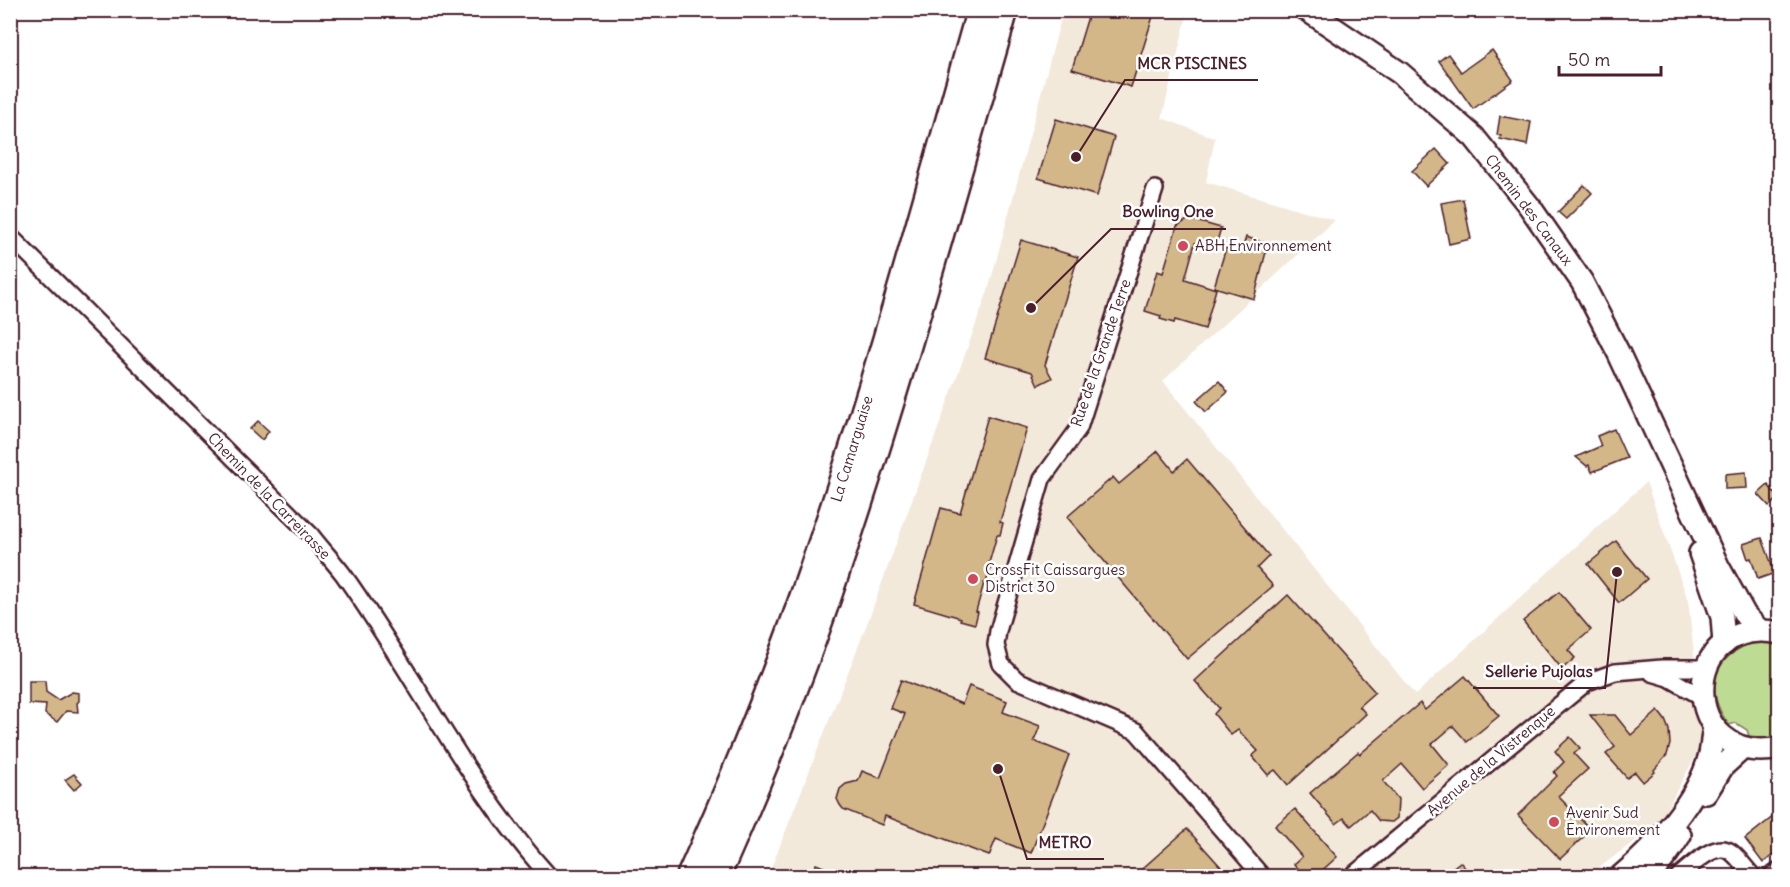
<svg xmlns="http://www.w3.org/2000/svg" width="1790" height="887" font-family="Delius,sans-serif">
  <rect width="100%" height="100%" fill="#fff"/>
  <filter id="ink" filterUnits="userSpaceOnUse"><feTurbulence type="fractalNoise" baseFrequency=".0167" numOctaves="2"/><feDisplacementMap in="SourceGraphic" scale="12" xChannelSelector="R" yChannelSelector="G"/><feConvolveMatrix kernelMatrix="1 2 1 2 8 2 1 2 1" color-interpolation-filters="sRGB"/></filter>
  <g filter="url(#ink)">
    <!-- built -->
    <path fill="#f2e9db" d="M1063 11H1188L1162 118 1215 138 1206 182 1335 220 1163 381 1415 695 1646 482 1688 600 1704 741 1659 823 1588 876H768L867 624 988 291Z"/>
    <!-- green -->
    <path fill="#bedb93" stroke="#847d5f" stroke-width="1.5" d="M1755 642H1770L1779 646V734L1770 738 1749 736 1747 730 1736 723 1729 725C1703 689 1713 656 1755 642Z"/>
    <!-- building -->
    <g fill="#d3b788" stroke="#4a1f2b" stroke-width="1.5">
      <path d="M1090 10H1155L1131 87 1072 69Z"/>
      <path d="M1492 50 1513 80 1473 109 1439 61 1448 54 1461 72Z"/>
      <path d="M1500 116 1531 122 1527 145 1500 139 1501 136 1497 135Z"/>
      <path d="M1056 119 1114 137 1097 196 1038 178Z"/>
      <path d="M1436 149 1450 164 1426 186 1412 171Z"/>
      <path d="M1584 185 1592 193 1566 219 1558 212Z"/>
      <path d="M1463 199 1471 239 1449 244 1441 203Z"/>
      <path d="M1189 219 1221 228 1215 248 1195 243 1185 279 1216 289 1205 329 1175 320 1174 323 1160 319 1161 316 1145 311 1157 271 1163 273 1177 226Z"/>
      <path d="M1246 237 1268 244 1254 299 1214 287 1226 248 1241 253Z"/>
      <path d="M1021 240 1078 257 1045 365 1052 378 1038 385 1032 372 985 358Z"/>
      <path d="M1219 381 1228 392 1206 412 1196 401Z"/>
      <path d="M988 416 1027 428 1000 522 1003 523 1000 535H997L989 563 992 564 986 583H984L976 611 978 612 975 624 960 620 961 618 914 604 941 508 960 513Z"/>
      <path d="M258 421 269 431 262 440 250 429Z"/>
      <path d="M1614 429 1627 458 1592 472 1589 465 1587 466 1576 457 1601 446 1597 436Z"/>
      <path d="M1158 451 1174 471 1187 459 1269 556 1257 568 1273 586 1187 659 1067 517 1113 477 1119 484Z"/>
      <path d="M1746 472 1747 488 1725 489V474Z"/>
      <path d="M1768 485 1779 498 1769 506 1758 494Z"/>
      <path d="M1762 538 1775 573 1758 579 1751 558 1748 559 1743 544Z"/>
      <path d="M1616 541 1647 579 1619 603 1588 564Z"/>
      <path d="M1559 592 1591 630 1568 650 1575 658 1562 669 1523 621Z"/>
      <path d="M1288 595 1375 692 1359 706 1366 714 1288 785 1275 770 1268 775 1252 756 1258 751 1238 730 1231 735 1214 714 1219 708 1195 681Z"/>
      <path d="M1465 676 1499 716 1467 742 1453 726 1432 744 1449 765 1422 788 1402 764 1383 781 1398 799 1397 818 1392 822 1379 821 1370 810 1351 826 1344 818 1336 824 1310 793 1358 752 1360 754 1420 703 1425 710Z"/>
      <path d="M901 680 962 704 969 686 1007 701 1003 712 1040 726 1034 741 1069 755 1031 853 996 839 989 856 885 816 882 825 843 809 840 805 837 799 840 789 846 784 858 781 862 771 880 778 905 714 890 708Z"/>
      <path d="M29 681H45L46 692 58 700 72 692 79 693V701L77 703 78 712 66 711 57 722 45 714 46 705 29 704Z"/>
      <path d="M1658 711 1665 720 1669 730 1670 744 1667 755 1654 770 1655 772 1643 782 1635 772 1627 778 1606 754 1615 747 1590 715H1615L1631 735Z"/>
      <path d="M1570 737 1580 748 1574 754 1588 769 1558 796 1591 830 1560 859 1518 815 1557 776 1554 772 1564 762 1555 751Z"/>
      <path d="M74 774 82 783 74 790 65 780Z"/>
      <path d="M1295 809 1337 857 1317 875 1313 870 1305 876 1294 864 1302 857 1275 826Z"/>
      <path d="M1779 812V850L1763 863 1745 839Z"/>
      <path d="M1187 829 1229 876H1134Z"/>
      <path d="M1460 862 1472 876H1442Z"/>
      <path d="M816 864 845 876H811Z"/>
    </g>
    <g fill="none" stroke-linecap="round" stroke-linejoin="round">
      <!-- street casing -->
      <g stroke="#4a1f2b" stroke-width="20">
        <g id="street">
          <path d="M1155 189 1079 428 1042 479 998 631 996 645 1001 664 1017 680 1136 731 1262 876"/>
          <path d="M10 236 311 535C321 548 333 561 343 574 414 673 467 785 549 876"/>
          <path d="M1652 673 1669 678 1702 697"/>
          <path d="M1352 876 1587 682 1615 672 1662 668H1706"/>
          <path d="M1679 876C1691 867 1715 840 1731 852 1739 858 1746 869 1753 876"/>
          <path d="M1771 876 1780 870"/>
        </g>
      </g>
      <!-- secondary casing -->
      <g stroke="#4a1f2b" stroke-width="26">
        <g id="secondary">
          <path d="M1307 10 1400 73 1474 137 1530 207 1582 282 1619 354 1718 566 1745 615 1759 630"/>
          <path d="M1700 553 1722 617 1724 644"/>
          <path d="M1780 633C1676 612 1678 769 1780 748"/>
          <path d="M1706 793 1723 766 1743 748"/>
          <path d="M1621 876C1655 848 1700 798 1710 754 1712 745 1712 736 1714 727"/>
          <path d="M1647 876C1660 866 1671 849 1680 835"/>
        </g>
      </g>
      <!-- highway casing -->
      <g stroke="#4a1f2b" stroke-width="32">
        <g id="highway">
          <path d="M691 876C737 774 779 671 815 565 878 383 928 196 981 10"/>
          <path d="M716 876C760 777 801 676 835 573 898 388 949 199 1004 10"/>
        </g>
      </g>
      <!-- street -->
      <use href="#street" stroke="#fff" stroke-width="15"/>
      <!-- secondary -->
      <use href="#secondary" stroke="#fff" stroke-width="21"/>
      <!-- highway -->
      <use href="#highway" stroke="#fff" stroke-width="27"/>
    </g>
  </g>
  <!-- markers -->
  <g fill="#d1495b" stroke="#fff" stroke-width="2">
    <circle cx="1183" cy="246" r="6"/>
    <circle cx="973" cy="579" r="6"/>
    <circle cx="1554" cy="822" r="6"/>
  </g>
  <g text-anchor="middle" stroke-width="5" stroke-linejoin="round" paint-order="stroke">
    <!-- street labels -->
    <g font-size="15" fill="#4a1f2b" stroke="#fff">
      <text transform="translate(1529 210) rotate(53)" y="5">Chemin des Canaux</text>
      <text transform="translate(1101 353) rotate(-71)" y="5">Rue de la Grande Terre</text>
      <text transform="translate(852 449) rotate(-73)" y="5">La Camarguaise</text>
      <text transform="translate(269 496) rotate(46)" y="5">Chemin de la Carreirasse</text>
      <text transform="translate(1491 761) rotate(-40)" y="5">Avenue de la Vistrenque</text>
    </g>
    <!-- poi labels -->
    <g font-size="15" fill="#4a1f2b" stroke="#fff" text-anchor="start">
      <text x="1195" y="251">ABH Environnement</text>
      <text x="985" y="575">CrossFit Caissargues<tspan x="985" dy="17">District 30</tspan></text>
      <text x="1566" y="818">Avenir Sud<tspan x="1566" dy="17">Environement</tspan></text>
    </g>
  </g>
  <!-- callouts -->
  <path fill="none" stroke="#4a1f2b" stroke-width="2" d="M1076 157L1125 80H1258M1031 308L1111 229H1226M1617 572L1605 688H1473M998 769L1027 859H1104"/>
  <g fill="#4a1f2b" stroke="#fff" stroke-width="2">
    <circle cx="1076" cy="157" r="6"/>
    <circle cx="1031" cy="308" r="6"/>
    <circle cx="1617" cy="572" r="6"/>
    <circle cx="998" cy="769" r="6"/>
  </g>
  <g font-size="16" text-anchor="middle" font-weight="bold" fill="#4a1f2b" stroke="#fff" stroke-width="5" stroke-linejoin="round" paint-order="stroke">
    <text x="1192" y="69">MCR PISCINES</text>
    <text x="1168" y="217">Bowling One</text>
    <text x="1539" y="677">Sellerie Pujolas</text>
    <text x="1065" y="848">METRO</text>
  </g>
  <!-- margin -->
  <rect width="1790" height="887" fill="none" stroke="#fff" stroke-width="36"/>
  <rect x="18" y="18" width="1754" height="851" fill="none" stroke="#4a1f2b" stroke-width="2" filter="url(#ink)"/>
  <!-- scale -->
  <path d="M1559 66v9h102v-9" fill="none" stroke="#4a1f2b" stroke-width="3"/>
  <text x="1568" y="66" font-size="18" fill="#4a1f2b" stroke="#ffffff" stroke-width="4.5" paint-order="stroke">50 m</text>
</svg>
